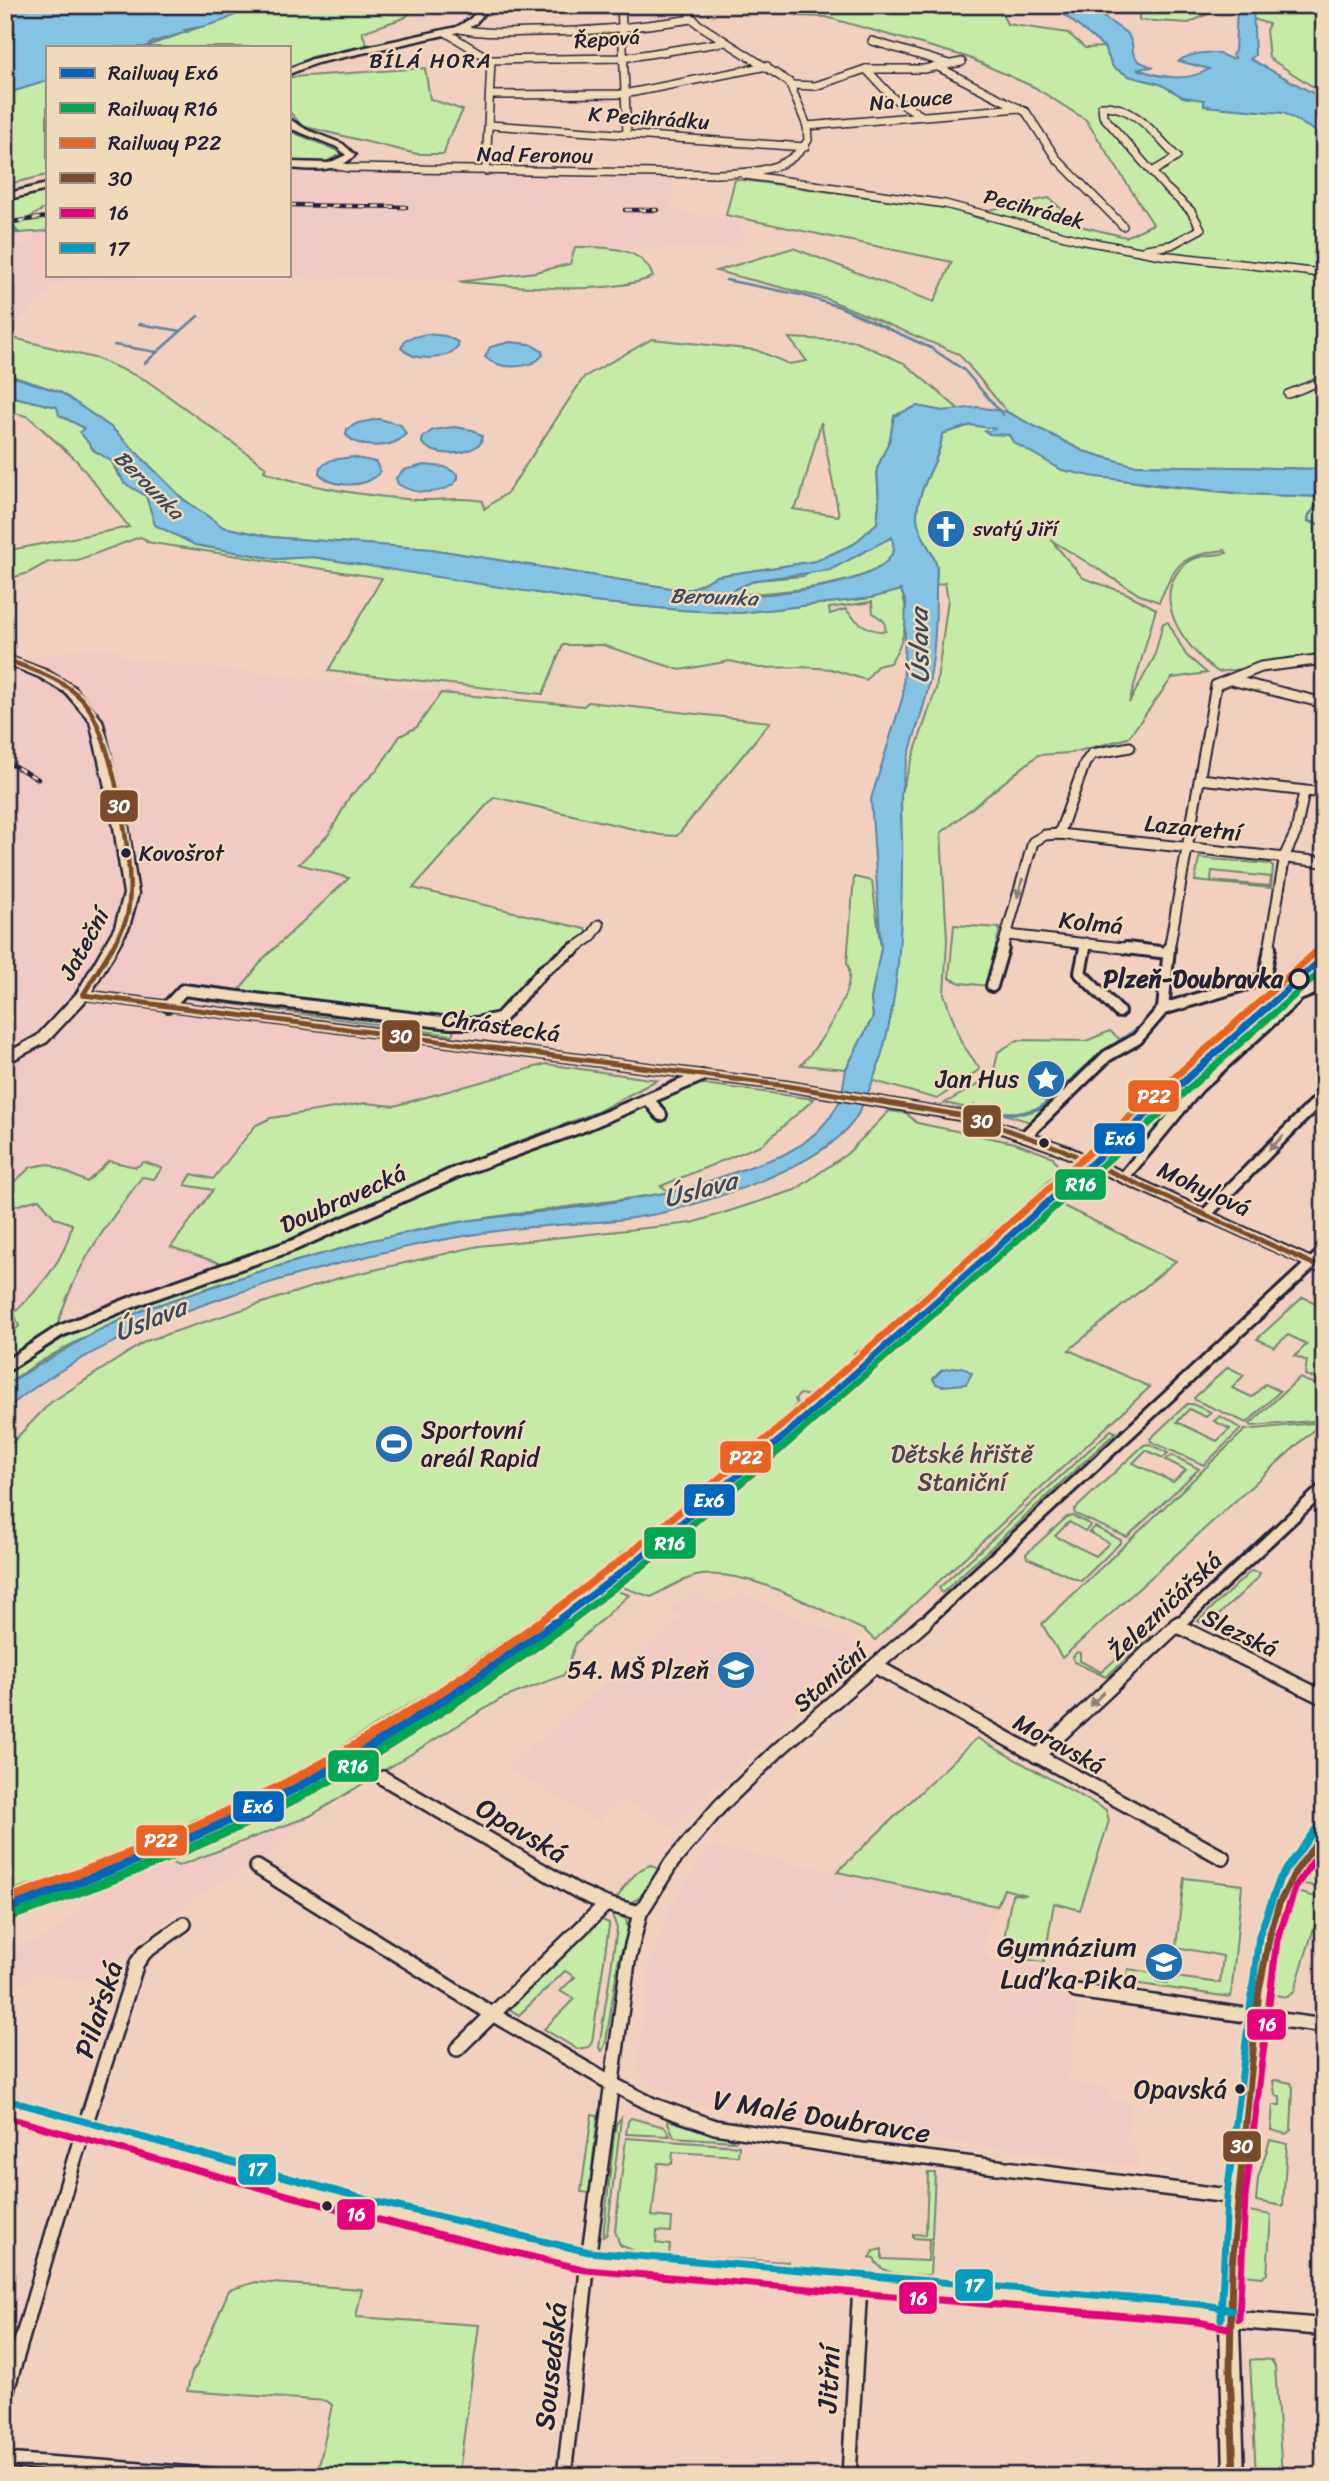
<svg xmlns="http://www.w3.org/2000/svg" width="1329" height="2481" font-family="Sriracha,sans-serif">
  <rect width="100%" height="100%" fill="#f1d0c0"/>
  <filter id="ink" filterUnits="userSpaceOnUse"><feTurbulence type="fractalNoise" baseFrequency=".0143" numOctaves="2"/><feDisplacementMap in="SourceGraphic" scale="14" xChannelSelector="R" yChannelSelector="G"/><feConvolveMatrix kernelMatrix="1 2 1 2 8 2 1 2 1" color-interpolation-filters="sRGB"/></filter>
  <g filter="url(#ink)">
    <!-- built -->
    <g fill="#f1c9c5">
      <path d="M289 168 674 179 671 210 740 222 746 248 576 247 570 264 535 272 458 282 353 276 331 279 227 275H289Z"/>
      <path d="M39 231H47V275H206L71 279 50 286 49 291 17 323 5 327V245L24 246Z"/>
      <path d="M90 649H119L122 658 441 693 417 727 400 736 350 796 329 834 299 864 350 877 264 958 219 1019 544 1065 394 1106 366 1103 313 1110 271 1118 256 1125 213 1179 192 1175 185 1185 213 1189 172 1246 227 1265 97 1312 65 1298 55 1333 5 1357V666L54 653Z"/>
      <path d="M1324 940V973L1316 980 1307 981 1227 1053 1199 1074 1178 1096 1169 1100 1134 1135 1120 1144 1076 1186 955 1290 945 1303 936 1307 888 1350 890 1352 868 1368 806 1427 797 1432 742 1484 666 1545 660 1553 642 1564 456 1707 266 1817 167 1858 179 1866 310 1816 271 1853 191 1900 117 1957 108 1984 36 1974 18 1986 5 2004V1951L49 1936 103 1890 107 1879 5 1917V1892L24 1889 96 1863 121 1850 135 1848 282 1780 400 1712 546 1613 561 1599 621 1557 619 1555 639 1539 649 1535 705 1488 710 1481 728 1469 779 1424 797 1404 794 1399 800 1394 810 1396 850 1360 854 1353 871 1342 918 1300 916 1299 984 1242 994 1229 1003 1225 1053 1177 1062 1174 1109 1129 1199 1053 1209 1041 1270 986 1275 975 1295 957H1304Z"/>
      <path d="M697 1591 715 1606 741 1594 865 1646 672 1827 626 1801 620 1802 599 1822 507 1767 683 1617 668 1608Z"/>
      <path d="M711 1846 997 1906 981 1949 991 1961 1074 1974 1070 2004 1078 2006 1068 2082 1108 2088 1112 2100 1131 2102 1127 2144 1135 2145 1138 2167 739 2113 680 2098 653 2085 643 2078 637 2067 649 1971 666 1917 682 1887Z"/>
    </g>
    <!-- green -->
    <g fill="#c5eba6" stroke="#748670" stroke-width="2" fill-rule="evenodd">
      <path d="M259 5H420L404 18 362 32 367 45 315 56 289 67V47H145L241 12 251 11Z"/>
      <path d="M796 5 960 7 998 5 1007 24 1068 33 1085 48 1104 47 1113 67 1129 76 1160 84 1183 97 1205 100 1208 105V100H1217L1220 104 1217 107 1284 113 1324 136V469L1132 465 1083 451 1007 412 959 354 827 299 716 271 793 248 934 302 952 262 726 215 735 179 948 208 987 221 988 210 1049 198 1080 226 1126 237 1153 224 1086 120 1034 87 967 57 826 17 797 16Z"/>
      <path d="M1139 5H1226L1189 23 1139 20Z"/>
      <path d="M1253 5H1324V94L1269 58 1266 30 1269 24 1253 19Z"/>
      <path d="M425 68 430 99 463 110 448 140 444 154H417L302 126 289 111V79L291 77Z"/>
      <path d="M47 81V175L5 185V94Z"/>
      <path d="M289 129 292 132 343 153 326 162 289 161Z"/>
      <path d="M47 189V207L27 219 47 217V231L5 234V199Z"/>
      <path d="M575 247C602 247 643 245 653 277 601 297 513 285 458 282L535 272 570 264Z"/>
      <path d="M5 336 98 359 146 380 266 467 264 471 268 473C315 489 367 496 418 500 440 501 461 496 483 501L484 509 508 492 584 377 652 339 756 350 789 364 807 361 789 338 854 341 904 363 961 411H942L917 406 894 416 890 439 877 469 879 504 877 523 854 544 816 561 717 576 691 589 682 590 431 549 271 537 223 527 183 499 112 428 60 392 5 374ZM821 422 839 515 838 516 793 509 800 499Z"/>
      <path d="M5 395 57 407 60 415 81 425 93 450 111 460 118 475 146 496 195 545 276 559 313 557 386 568 593 602 681 610 740 613 871 598 901 590C911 616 905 640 890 663L877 666 866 680 831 669 803 667 759 668 730 661 680 670 603 645H563L543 694 328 671 382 578 146 542 147 540 140 537 78 560 48 562 28 573 5 580V551L129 527 77 461 29 417 5 410ZM872 602 873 613 884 621 886 631C871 633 854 621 846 609L830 614 829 608Z"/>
      <path d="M971 425 1002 430 998 434 1010 435 1062 470 1154 485 1243 494 1324 497V658L1218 672C1187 650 1147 599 1185 564 1195 555 1215 555 1227 553L1225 550C1179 557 1178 561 1159 602L1140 595 1051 540 1083 578 1126 593 1156 609 1129 703 1154 658 1163 623 1168 622 1186 655 1207 673 1172 678 1128 738 1071 753 1038 755 941 833 947 940 944 994 961 1042 980 1069 937 1099 871 1080 892 1011 902 863 901 792 936 689 948 599 945 583 936 585C936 578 938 569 936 563 931 548 918 534 917 517 916 488 942 459 942 434Z"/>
      <path d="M892 537 895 550C892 554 889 560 885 563 855 589 757 594 718 596L756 580 803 576Z"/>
      <path d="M441 693 584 706 588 702 770 722 677 836 660 835 494 797 485 807 413 888 585 929 591 937 544 970 500 1018 456 1026 452 1035 196 999 198 996 234 997 264 958 349 878 299 864 329 834 350 796 378 769 400 736 417 727Z"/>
      <path d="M1199 858 1270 864 1273 867 1271 888 1195 881ZM1212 871 1271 877 1270 886 1211 881Z"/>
      <path d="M854 877 872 881 881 948 871 999 873 1017 846 1069 801 1065C819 1045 859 988 847 963Z"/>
      <path d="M954 925 1000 928 988 986 961 983 949 978Z"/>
      <path d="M1110 1031 1127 1045 1037 1124 974 1105 972 1109 945 1103 993 1076 998 1052 1018 1040 1086 1041Z"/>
      <path d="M546 1064 657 1080 597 1112 483 1155 498 1161 696 1083 814 1099 763 1144 661 1186 670 1192C602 1204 534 1210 466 1221 414 1229 362 1243 311 1257 204 1286 97 1320 5 1385V1374L65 1337 156 1298 231 1274 226 1265 171 1247 213 1190 185 1185 192 1174 213 1179 256 1125 271 1118 366 1103 394 1106Z"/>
      <path d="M889 1111 906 1113 917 1123 1015 1143 1053 1157 1062 1174 1053 1177 1003 1225 994 1230 938 1282 917 1298 919 1300 871 1342 854 1353 851 1360 810 1396 800 1394 795 1399 797 1404 779 1424 649 1535 620 1554 622 1556C571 1595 520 1630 467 1666L460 1673 316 1762 227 1807 190 1821 191 1824C130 1850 69 1874 5 1892V1450L50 1403 146 1341 339 1278 479 1246 692 1223 795 1190 848 1153Z"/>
      <path d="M109 1161 136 1167 144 1162 162 1168 154 1179 142 1177C102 1231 74 1267 55 1333L5 1357V1341L19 1326 14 1313C39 1289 66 1259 72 1224L55 1218 39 1199 5 1209V1190L31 1167 49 1164 87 1182Z"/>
      <path d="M1055 1202 1176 1261 1069 1350 1150 1387 875 1640 864 1630C818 1609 746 1566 696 1576 680 1580 666 1589 651 1597L616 1585 660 1553 666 1545 742 1484 797 1432 806 1427 869 1368 890 1353 888 1351 945 1303Z"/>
      <path d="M1303 1297 1324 1307V1374L1318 1379 1305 1375 1307 1361 1295 1356 1307 1344 1288 1335 1274 1347 1257 1339Z"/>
      <path d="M1228 1367 1244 1375 1232 1388 1252 1397 1265 1384 1280 1391 1247 1423 1195 1400 1194 1398Z"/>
      <path d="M1299 1378 1324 1388V1420L1252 1426 1250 1424Z"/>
      <path d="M1187 1404H1192L1211 1412 1206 1417 1189 1409 1177 1422 1217 1441 1230 1429 1214 1421 1220 1416 1241 1429 1204 1465 1152 1442 1150 1439Z"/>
      <path d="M1314 1423 1318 1426 1062 1658 1042 1624 1245 1430Z"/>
      <path d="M1111 1430 1116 1432 942 1593 939 1588Z"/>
      <path d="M1149 1444 1168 1453 1163 1458 1146 1450 1133 1463 1173 1482 1186 1470 1166 1460 1172 1455 1199 1469 1127 1537 1075 1514 1074 1510 1144 1445Z"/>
      <path d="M1073 1516 1091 1525 1085 1531 1069 1522 1055 1536 1096 1556 1109 1543 1089 1532 1095 1527 1121 1540V1542L1081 1581 1027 1558 1026 1554 1067 1517Z"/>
      <path d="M1251 1571 1260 1573 1258 1578 1207 1626 1198 1621Z"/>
      <path d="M611 1589 629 1595 576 1643 564 1675 501 1699 310 1816 178 1866 166 1859 266 1817 456 1707Z"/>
      <path d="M1146 1633 1150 1637 1106 1677 1074 1662 1073 1657 1077 1652 1080 1653V1661L1101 1672Z"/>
      <path d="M977 1738 1106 1810 1109 1821 1080 1910 1054 1903 1044 1962 1001 1956 1012 1894 1027 1895 1004 1889 997 1906 837 1872Z"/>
      <path d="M1324 1849V1889L1301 1883Z"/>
      <path d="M651 1865 658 1869C647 1888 640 1908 615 1902 622 1889 636 1868 651 1865Z"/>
      <path d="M1184 1878 1242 1885 1231 1997 1126 1982 1128 1969 1158 1974 1157 1981 1167 1983 1168 1976 1220 1983 1223 1956 1176 1947Z"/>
      <path d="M1297 1892 1316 1897 1321 1905 1294 1992 1287 1997 1269 1994 1273 1958Z"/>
      <path d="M611 1912 626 1919 628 1930 618 1963 606 2042 602 2051 599 2048 601 2035 617 1928Z"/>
      <path d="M597 1918 609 1923V1926L592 2042 589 2047 577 2049 544 2029 574 1999 560 1991 575 1977 565 1971 519 2015 503 2005Z"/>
      <path d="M1275 2080 1291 2083 1293 2088 1291 2130 1286 2134 1271 2130 1273 2105H1280V2096L1275 2095 1273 2081Z"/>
      <path d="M592 2114 598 2115 589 2193 581 2192Z"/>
      <path d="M621 2118 607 2234 603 2237 614 2137 616 2124Z"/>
      <path d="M631 2118 665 2127 670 2136 626 2134 628 2121Z"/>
      <path d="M667 2120 728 2137 734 2141 674 2137Z"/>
      <path d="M626 2138 739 2146 738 2156 673 2152 672 2164 658 2163 652 2216 672 2218 671 2232 657 2231 656 2243 670 2245 669 2255 788 2262V2265L637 2252 620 2245 615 2231Z"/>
      <path d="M1270 2140 1287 2144 1283 2206 1256 2201 1258 2178Z"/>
      <path d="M928 2173H935L930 2275C911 2274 883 2278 874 2259L870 2258 874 2251 882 2249V2259L928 2261 929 2239 913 2238V2234L926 2235Z"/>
      <path d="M1249 2211 1271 2215 1267 2274 1262 2277 1244 2275Z"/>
      <path d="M256 2282 362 2289 356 2317 479 2325 459 2472 520 2476H317L332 2405 327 2401 187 2391 192 2372 197 2365 229 2290Z"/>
      <path d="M1257 2359 1271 2360 1275 2366 1282 2476H1256L1250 2360Z"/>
    </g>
    <!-- water -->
    <g fill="#84c3e4" stroke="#5d83a0" stroke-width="2" fill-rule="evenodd">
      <path d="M5 5H246C234 22 202 27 184 30L187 32 153 42 145 47H47V81L5 94Z"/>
      <path d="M1052 5H1086L1128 34 1132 43 1133 53 1138 61 1152 67 1137 69C1160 77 1187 83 1209 69L1179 61C1188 54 1207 51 1219 54 1227 56 1227 60 1235 58L1232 55 1235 51 1237 5H1253L1255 55 1250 59 1324 99V136L1284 113 1204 106V100L1183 97 1160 84 1129 76 1113 67 1104 47Z"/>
      <path d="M426 334 446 336 458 342V347C446 361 414 362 401 348L406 339Z"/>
      <path d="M510 342 530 344 542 351 543 355C531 370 499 370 485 357L490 347Z"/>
      <path d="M5 374 60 392 112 428 183 499 223 527 271 537 431 549 682 590 691 589 717 576 816 561 854 544 877 523 879 504 877 469 890 439 894 416 917 406 942 411 978 407 1007 412 1083 451 1132 465 1324 469V497L1243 494 1096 477 1062 470 1013 442 1009 435 989 434 985 431 996 429 971 425 942 434C941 461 915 489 917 519 919 535 932 550 936 564 938 570 936 580 936 588 936 623 935 658 927 693 919 726 904 761 901 795 900 816 903 839 902 860 902 944 898 1038 858 1114 833 1162 724 1196 674 1210 619 1224 561 1223 505 1230 465 1235 424 1243 385 1252 260 1282 105 1327 5 1410V1385L99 1330 145 1309 258 1272 372 1240 465 1221 596 1205 687 1189 781 1156 801 1145 818 1131 831 1116 841 1099 846 1069 873 1017 871 999 881 948 871 799 903 696 906 603 901 590 871 598 740 613 681 610 593 602 313 557 277 559 195 545 155 525 146 496 124 483 114 463 94 450 80 432 84 428 59 415 57 407 5 395ZM892 537 894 550C892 554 889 560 885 563 857 588 757 597 720 596L756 580 830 570Z"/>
      <path d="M379 419 401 425 406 434C393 449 360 450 346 435L347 429 358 423Z"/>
      <path d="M454 427 473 430 482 436 481 443C466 456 436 458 422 443L423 437 433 430Z"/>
      <path d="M352 457 376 462 380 472C367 488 333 489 319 473L320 467 331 460Z"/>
      <path d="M424 465 445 467 458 474V479C445 496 414 495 398 484L396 478 404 470Z"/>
      <path d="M962 1367 972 1373 966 1384 942 1386 936 1384 933 1379 942 1370Z"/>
    </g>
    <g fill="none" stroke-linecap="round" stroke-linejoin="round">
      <!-- stream-far1 -->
      <g stroke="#5d83a0" stroke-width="2.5">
        <path d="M5 220 19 233"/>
        <path d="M726 280 801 295 840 307 931 348 964 370 1003 415"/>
        <path d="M139 324 181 331"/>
        <path d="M114 345 157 352"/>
        <path d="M5 352 8 348"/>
        <path d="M145 363 198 316"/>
        <path d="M1324 497 1309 515 1308 521 1324 526"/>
      </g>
      <!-- stream -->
      <path stroke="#5d83a0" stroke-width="3.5" d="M998 1113H1023L1040 1108 1098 1056 1144 1024"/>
      <!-- street-far3 casing -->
      <g stroke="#22223b" stroke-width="10">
        <g id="street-far3">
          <path d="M621 5 627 134"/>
          <path d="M460 29C485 34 510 33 536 32 589 32 639 27 692 19"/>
          <path d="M447 33 491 60 486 171"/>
          <path d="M872 41 949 64"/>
          <path d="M491 60 623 58 725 42"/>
          <path d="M938 67 1026 112 1056 158 1123 226"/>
          <path d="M866 69 893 98 922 116"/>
          <path d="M792 85 815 86 866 69H924L962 62"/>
          <path d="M490 95 624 94 767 66"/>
          <path d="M490 125 805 147"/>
          <path d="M807 126 1019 108"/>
          <path d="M334 165 349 168 716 174C749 173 790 172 808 140L807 126 789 82 698 24 690 15V5"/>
          <path d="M745 175 945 204 1080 240 1161 255 1313 272 1324 277"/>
          <path d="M1146 249 1171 245 1201 229 1191 211 1165 187 1103 116 1102 106C1134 104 1156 136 1177 157L1152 172"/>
          <path d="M1288 394 1324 380"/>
        </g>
      </g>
      <!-- street-far2 casing -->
      <g stroke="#22223b" stroke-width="13">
        <g id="street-far2">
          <path d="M1231 680 1324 703"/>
          <path d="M1200 779 1324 793"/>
          <path d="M1059 834 1085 763 1092 754 1130 747"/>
          <path d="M1008 935 1141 950"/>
          <path d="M573 950 591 937 599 925"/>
          <path d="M1002 950 1033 842 1045 835 1059 834 1324 862"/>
          <path d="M1085 950 1086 943"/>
          <path d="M1169 950 1216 685 1261 667 1324 659"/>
          <path d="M1269 950 1285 855 1296 832 1304 792"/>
        </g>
      </g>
      <!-- street-far1 casing -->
      <g stroke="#22223b" stroke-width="16">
        <g id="street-far1">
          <path d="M1085 948 1080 973 1119 1012"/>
          <path d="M1126 948 1168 953"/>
          <path d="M992 986 1003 948"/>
          <path d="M168 1006 183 990 450 1023H476L500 1018 544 970 575 948"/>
          <path d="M1163 1009 1169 948"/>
          <path d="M648 1099 661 1115"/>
          <path d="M1026 1135 1107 1056 1137 1039 1163 1009 1260 980 1265 976 1270 948"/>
          <path d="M1124 1177 1198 1087 1299 995 1324 985"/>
          <path d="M1205 1215 1324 1095"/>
          <path d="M5 1367 60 1331 140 1299 294 1245 459 1171 581 1127 702 1076"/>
          <path d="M922 1625 1324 1252"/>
          <path d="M1178 1625 1324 1488"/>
        </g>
      </g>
      <!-- street casing -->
      <g stroke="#22223b" stroke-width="18">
        <g id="street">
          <path d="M1176 1625 1324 1698"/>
          <path d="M875 1666 1223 1858"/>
          <path d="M1037 1756 1179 1623"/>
          <path d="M383 1778 579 1892 606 1904 640 1913"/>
          <path d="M257 1867 492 2014 612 2084 653 2105 715 2127 862 2150 1236 2197"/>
          <path d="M1076 1991 1324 2026"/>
          <path d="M457 2049 606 1904"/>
          <path d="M5 2397 75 2157 137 1963 145 1952 184 1924"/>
          <path d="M5 2460 222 2476"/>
          <path d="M564 2476 588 2261 628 1962 640 1913 672 1862 720 1806 778 1750 924 1623"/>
          <path d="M849 2476 860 2285"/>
        </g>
      </g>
      <!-- secondary casing -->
      <g stroke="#22223b" stroke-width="5">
        <g id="secondary">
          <path d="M483 5H491L476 23 463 31 317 63 289 74V69L312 59 457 27 470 19Z"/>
          <path d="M289 119 307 130 343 144 355 155C338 173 312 170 289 168V162L329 163 346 155 337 147 292 129 289 126Z"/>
          <path d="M47 184V190L5 200V194Z"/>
          <path d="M83 991 787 1082 971 1113 1066 1146 1324 1264V1273L1056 1152 968 1121 787 1090 78 998 77 995 78 992Z"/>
          <path d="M1324 1827V1845L1301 1875 1291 1895 1273 1956 1248 2189 1240 2312 1324 2319V2335L1239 2328 1244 2476H1224L1220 2325 1199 2321 588 2269C391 2229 200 2167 5 2115V2101C200 2152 391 2214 588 2253L1199 2305 1221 2309C1224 2228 1233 2147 1243 2066 1248 2022 1249 1977 1260 1934 1267 1908 1297 1835 1324 1827Z"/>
        </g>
      </g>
      <!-- primary casing -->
      <g stroke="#22223b" stroke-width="5">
        <path id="primary" d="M5 655 47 671 74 687 102 720 128 827 138 894 129 927 88 998 47 1042 5 1064V1054L37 1036 77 993 115 927 124 894 114 827 90 721 66 693 39 677 5 663Z"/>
      </g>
      <!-- street-far3 -->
      <use href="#street-far3" stroke="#f1dab9" stroke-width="7"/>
      <!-- street-far2 -->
      <use href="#street-far2" stroke="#f1dab9" stroke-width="9"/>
      <!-- street-far1 -->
      <use href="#street-far1" stroke="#f1dab9" stroke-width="10"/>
      <!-- street -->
      <use href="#street" stroke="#f1dab9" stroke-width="13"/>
      <!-- secondary -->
      <use href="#secondary" fill="#f1dab9" fill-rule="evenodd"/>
      <!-- primary -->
      <use href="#primary" fill="#f1dab9" fill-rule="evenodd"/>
      <!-- rail casing -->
      <g stroke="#22223b" stroke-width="4.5">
        <g id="rail">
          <path d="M289 205 406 207"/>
          <path d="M625 210H657"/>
          <path d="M5 223 47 217"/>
          <path d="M5 761 38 779"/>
        </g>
      </g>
      <!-- rail -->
      <use href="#rail" stroke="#f1dab9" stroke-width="2.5" stroke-dasharray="7" stroke-linecap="butt"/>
      <!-- bus-1-far2 casing -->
      <g stroke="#f1dab9" stroke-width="9">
        <path id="bus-1-far2" d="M5 659C33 670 69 680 88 707 113 743 138 873 127 916 124 928 117 939 111 950"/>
      </g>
      <!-- bus-1-far1 casing -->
      <g stroke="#f1dab9" stroke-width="10">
        <g id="bus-1-far1">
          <path d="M83 995 112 948"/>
          <path d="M83 995 787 1086 971 1117 1061 1149 1324 1269"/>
        </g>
      </g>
      <!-- bus-1 casing -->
      <g stroke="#f1dab9" stroke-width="12">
        <path id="bus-1" d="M1234 2476 1230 2368 1232 2265 1259 1990 1270 1934 1279 1904 1295 1872 1324 1833"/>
      </g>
      <!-- bus-2 casing -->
      <g stroke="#f1dab9" stroke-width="12">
        <g id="bus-2">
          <path d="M5 2117 367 2217 586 2270 1198 2322 1228 2328"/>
          <path d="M1239 2319 1245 2198 1277 1940 1296 1886 1324 1846"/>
        </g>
      </g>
      <!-- bus-3 casing -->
      <g stroke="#f1dab9" stroke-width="12">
        <g id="bus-3">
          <path d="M7 2100 369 2200 589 2252 1200 2304 1232 2310"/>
          <path d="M1221 2319 1227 2196 1259 1936 1280 1878 1317 1827"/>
        </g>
      </g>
      <!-- bus-1-far2 -->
      <use href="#bus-1-far2" stroke="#7a4b2a" stroke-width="4.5"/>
      <!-- bus-1-far1 -->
      <use href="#bus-1-far1" stroke="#7a4b2a" stroke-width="5"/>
      <!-- bus-1 -->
      <use href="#bus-1" stroke="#7a4b2a" stroke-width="7"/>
      <!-- bus-2 -->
      <use href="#bus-2" stroke="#e5007d" stroke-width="7"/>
      <!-- bus-3 -->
      <use href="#bus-3" stroke="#039cbf" stroke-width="7"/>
      <!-- rail-1-far1 casing -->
      <g stroke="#f1dab9" stroke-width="12">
        <path id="rail-1-far1" d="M552 1625 640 1558 780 1440 1324 957"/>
      </g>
      <!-- rail-1 casing -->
      <g stroke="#f1dab9" stroke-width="14">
        <path id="rail-1" d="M5 1909C119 1869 231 1825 337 1766 413 1723 484 1674 555 1623"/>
      </g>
      <!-- rail-2-far1 casing -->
      <g stroke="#f1dab9" stroke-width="12">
        <path id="rail-2-far1" d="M566 1625 644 1565 781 1449 1324 969"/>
      </g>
      <!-- rail-2 casing -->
      <g stroke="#f1dab9" stroke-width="14">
        <path id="rail-2" d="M8 1917C125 1877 241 1832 348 1770 424 1725 497 1675 568 1623"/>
      </g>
      <!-- rail-3-far1 casing -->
      <g stroke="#f1dab9" stroke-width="12">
        <path id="rail-3-far1" d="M536 1625 633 1551 771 1435 1318 950"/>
      </g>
      <!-- rail-3 casing -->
      <g stroke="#f1dab9" stroke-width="14">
        <path id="rail-3" d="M5 1900C118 1860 230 1816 335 1757 406 1717 473 1671 539 1623"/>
      </g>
      <!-- rail-1-far1 -->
      <use href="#rail-1-far1" stroke="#0065bd" stroke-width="7"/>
      <!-- rail-1 -->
      <use href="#rail-1" stroke="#0065bd" stroke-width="9"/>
      <!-- rail-2-far1 -->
      <use href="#rail-2-far1" stroke="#00a651" stroke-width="7"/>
      <!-- rail-2 -->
      <use href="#rail-2" stroke="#00a651" stroke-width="9"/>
      <!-- rail-3-far1 -->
      <use href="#rail-3-far1" stroke="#e86223" stroke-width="7"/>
      <!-- rail-3 -->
      <use href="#rail-3" stroke="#e86223" stroke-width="9"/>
    </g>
    <!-- one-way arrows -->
    <defs><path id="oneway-solid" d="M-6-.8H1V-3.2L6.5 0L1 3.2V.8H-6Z" transform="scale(1.75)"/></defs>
    <g fill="#8a7e7a">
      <use href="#oneway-solid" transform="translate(1020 888) rotate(105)"/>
      <use href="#oneway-solid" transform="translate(1276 1143) rotate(135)"/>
      <use href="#oneway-solid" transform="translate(1097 1699) rotate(136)"/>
    </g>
  </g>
  <!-- icons -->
  <defs>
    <g id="church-disc" transform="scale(2.0125)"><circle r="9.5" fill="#1f6fb2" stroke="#f1dab9"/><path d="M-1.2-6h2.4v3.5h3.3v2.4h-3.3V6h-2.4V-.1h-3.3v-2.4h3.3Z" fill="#fff"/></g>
    <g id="sight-disc" transform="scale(2.0125)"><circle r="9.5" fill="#1f6fb2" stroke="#f1dab9"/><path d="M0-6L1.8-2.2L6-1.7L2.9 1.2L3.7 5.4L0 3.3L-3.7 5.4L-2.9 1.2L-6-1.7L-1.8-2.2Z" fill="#fff"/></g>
    <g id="stadium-disc" transform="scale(2.0125)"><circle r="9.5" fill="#1f6fb2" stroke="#f1dab9"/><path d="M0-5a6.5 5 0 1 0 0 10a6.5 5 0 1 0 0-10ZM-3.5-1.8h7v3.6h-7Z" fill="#fff"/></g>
    <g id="school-disc" transform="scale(2.0125)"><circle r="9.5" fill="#1f6fb2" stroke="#f1dab9"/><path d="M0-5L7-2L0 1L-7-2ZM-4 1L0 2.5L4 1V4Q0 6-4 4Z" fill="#fff"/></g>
  </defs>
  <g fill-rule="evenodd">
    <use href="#church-disc" x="946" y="529"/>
    <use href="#sight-disc" x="1046" y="1079"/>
    <use href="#stadium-disc" x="394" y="1444"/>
    <use href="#school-disc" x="736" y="1670"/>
    <use href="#school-disc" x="1164" y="1962"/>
  </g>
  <!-- markers -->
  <g fill="#22223b" stroke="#f1dab9" stroke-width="2.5">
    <circle cx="126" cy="853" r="6"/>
    <circle cx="1044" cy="1143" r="6"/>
    <circle cx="1240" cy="2089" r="6"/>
    <circle cx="327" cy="2206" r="6"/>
  </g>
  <circle fill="#f1dab9" stroke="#22223b" stroke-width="3.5" cx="1299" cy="979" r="9"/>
  <g text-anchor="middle" stroke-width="5" stroke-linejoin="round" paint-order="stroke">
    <!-- far-street labels -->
    <g font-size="21" fill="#22223b" stroke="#f1dab9">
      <text transform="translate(607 39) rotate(-4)" y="7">Řepová</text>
      <text transform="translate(911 100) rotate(-5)" y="7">Na Louce</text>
      <text transform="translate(649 118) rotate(4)" y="7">K Pecihrádku</text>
      <text transform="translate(535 155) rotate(1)" y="7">Nad Feronou</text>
      <text transform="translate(1034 209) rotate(15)" y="7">Pecihrádek</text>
    </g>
    <!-- far-neighbourhood labels -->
    <g font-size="21" letter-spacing="2" fill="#22223b" stroke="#f1dab9">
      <text x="431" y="68">BÍLÁ HORA</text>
    </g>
    <!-- far-water labels -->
    <g font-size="21" font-style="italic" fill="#3a4a65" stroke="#f1dab9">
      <text transform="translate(149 485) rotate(45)" y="7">Berounka</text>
      <text transform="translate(714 597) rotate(2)" y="7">Berounka</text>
    </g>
    <!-- far-poi labels -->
    <g font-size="21" fill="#22223b" stroke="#f1dab9" text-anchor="start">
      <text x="973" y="536">svatý Jiří</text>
    </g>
    <!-- bus labels -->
    <g font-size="22" fill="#22223b" stroke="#f1dab9" text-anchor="start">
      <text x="139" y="861">Kovošrot</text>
    </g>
    <!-- street labels -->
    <g font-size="24" fill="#22223b" stroke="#f1dab9">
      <text transform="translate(1193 828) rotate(6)" y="8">Lazaretní</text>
      <text transform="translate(1091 923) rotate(6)" y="8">Kolmá</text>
      <text transform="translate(84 944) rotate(-61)" y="8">Jateční</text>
      <text transform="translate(501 1026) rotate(8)" y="8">Chrástecká</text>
      <text transform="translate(1204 1189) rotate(25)" y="8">Mohylová</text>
      <text transform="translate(343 1199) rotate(-24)" y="8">Doubravecká</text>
      <text transform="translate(1165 1606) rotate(-43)" y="8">Železničářská</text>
      <text transform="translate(1240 1633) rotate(26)" y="8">Slezská</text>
      <text transform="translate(830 1678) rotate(-41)" y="8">Staniční</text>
      <text transform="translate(1059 1744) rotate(29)" y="8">Moravská</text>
    </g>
    <!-- stop labels -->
    <g font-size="24" font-weight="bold" fill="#22223b" stroke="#f1dab9" text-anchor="end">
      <text x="1283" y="987">Plzeň-Doubravka</text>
    </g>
    <!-- poi labels -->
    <g font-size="24" fill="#22223b" stroke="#f1dab9" text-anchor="end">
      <text x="1019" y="1087">Jan Hus</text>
      <text x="421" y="1438" text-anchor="start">Sportovní<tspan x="421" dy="28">areál Rapid</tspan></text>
      <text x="709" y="1678">54. MŠ Plzeň</text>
    </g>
    <!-- park labels -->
    <g font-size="24" fill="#434a50" stroke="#f1dab9">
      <text x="962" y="1462">Dětské hřiště<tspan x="962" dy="28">Staniční</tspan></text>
    </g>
    <!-- water labels -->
    <g font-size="26" font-style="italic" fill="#3a4a65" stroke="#f1dab9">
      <text transform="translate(919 646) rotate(-91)" y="9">Úslava</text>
      <text transform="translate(700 1189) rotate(-15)" y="9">Úslava</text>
      <text transform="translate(150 1319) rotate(-22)" y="9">Úslava</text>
    </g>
    <!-- near-bus labels -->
    <g font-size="26" fill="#22223b" stroke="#f1dab9" text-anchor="end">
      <text x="1227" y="2098">Opavská</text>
    </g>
    <!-- near-street labels -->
    <g font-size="28" fill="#22223b" stroke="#f1dab9">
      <text transform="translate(522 1830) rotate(31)" y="10">Opavská</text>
      <text transform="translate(98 2009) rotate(-72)" y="10">Pilařská</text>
      <text transform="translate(822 2116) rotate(9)" y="10">V Malé Doubravce</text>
      <text transform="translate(550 2366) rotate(-84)" y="10">Sousedská</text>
      <text transform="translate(828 2379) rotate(-87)" y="10">Jitřní</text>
    </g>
    <!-- near-poi labels -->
    <g font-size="28" fill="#22223b" stroke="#f1dab9" text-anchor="end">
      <text x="1137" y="1956">Gymnázium<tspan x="1137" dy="32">Luďka Pika</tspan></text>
    </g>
  </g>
  <g stroke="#f1dab9" stroke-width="2.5">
    <rect x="99" y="789" width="40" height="34" rx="7" fill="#7a4b2a"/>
    <rect x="381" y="1019" width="40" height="34" rx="7" fill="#7a4b2a"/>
    <rect x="1127" y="1079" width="53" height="34" rx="7" fill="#e86223"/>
    <rect x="962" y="1104" width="40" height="34" rx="7" fill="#7a4b2a"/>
    <rect x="1093" y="1122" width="53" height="33" rx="7" fill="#0065bd"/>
    <rect x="1054" y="1168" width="53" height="33" rx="7" fill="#00a651"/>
    <rect x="719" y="1440" width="53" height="34" rx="7" fill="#e86223"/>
    <rect x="683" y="1483" width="53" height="34" rx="7" fill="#0065bd"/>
    <rect x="643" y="1526" width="54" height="34" rx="7" fill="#00a651"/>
    <rect x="327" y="1749" width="53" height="34" rx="7" fill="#00a651"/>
    <rect x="232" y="1790" width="53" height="33" rx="7" fill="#0065bd"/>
    <rect x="135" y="1824" width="53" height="33" rx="7" fill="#e86223"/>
    <rect x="1246" y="2008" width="41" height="33" rx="7" fill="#e5007d"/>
    <rect x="1222" y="2130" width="40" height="33" rx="7" fill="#7a4b2a"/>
    <rect x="237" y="2153" width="40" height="33" rx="7" fill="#039cbf"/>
    <rect x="336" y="2198" width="40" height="33" rx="7" fill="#e5007d"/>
    <rect x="954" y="2268" width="40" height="34" rx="7" fill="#039cbf"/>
    <rect x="898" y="2281" width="40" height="34" rx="7" fill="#e5007d"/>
  </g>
  <g font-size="19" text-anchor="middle" font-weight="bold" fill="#fff">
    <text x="119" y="813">30</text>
    <text x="401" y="1043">30</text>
    <text x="1154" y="1103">P22</text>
    <text x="982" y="1128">30</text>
    <text x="1120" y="1145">Ex6</text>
    <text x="1081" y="1191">R16</text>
    <text x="746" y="1464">P22</text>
    <text x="709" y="1507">Ex6</text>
    <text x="670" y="1550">R16</text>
    <text x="353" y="1773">R16</text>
    <text x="258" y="1813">Ex6</text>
    <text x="161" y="1847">P22</text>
    <text x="1267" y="2031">16</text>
    <text x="1242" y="2153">30</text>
    <text x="257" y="2176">17</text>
    <text x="356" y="2221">16</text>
    <text x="974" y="2292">17</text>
    <text x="918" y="2305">16</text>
  </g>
  <!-- margin -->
  <rect width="1329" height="2481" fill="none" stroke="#f1dab9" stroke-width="28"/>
  <rect x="14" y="14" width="1301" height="2453" fill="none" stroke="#22223b" stroke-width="2.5" filter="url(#ink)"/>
  <!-- legend -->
  <rect x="46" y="46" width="245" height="231" fill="#f1dab9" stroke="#9e9087" stroke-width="2"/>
  <rect x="60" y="68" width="35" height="10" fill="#0065bd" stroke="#9e9087" stroke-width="2"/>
  <text x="108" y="80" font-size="21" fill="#22223b">Railway Ex6</text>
  <rect x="60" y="103" width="35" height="10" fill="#00a651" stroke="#9e9087" stroke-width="2"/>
  <text x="108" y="116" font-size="21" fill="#22223b">Railway R16</text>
  <rect x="60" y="138" width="35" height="10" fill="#e86223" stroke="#9e9087" stroke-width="2"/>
  <text x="108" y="150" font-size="21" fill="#22223b">Railway P22</text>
  <rect x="60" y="173" width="35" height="10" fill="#7a4b2a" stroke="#9e9087" stroke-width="2"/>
  <text x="108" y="186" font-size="21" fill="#22223b">30</text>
  <rect x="60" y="208" width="35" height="10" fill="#e5007d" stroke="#9e9087" stroke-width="2"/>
  <text x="108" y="220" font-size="21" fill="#22223b">16</text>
  <rect x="60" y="243" width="35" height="10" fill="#039cbf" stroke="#9e9087" stroke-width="2"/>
  <text x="108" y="256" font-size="21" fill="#22223b">17</text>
</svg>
